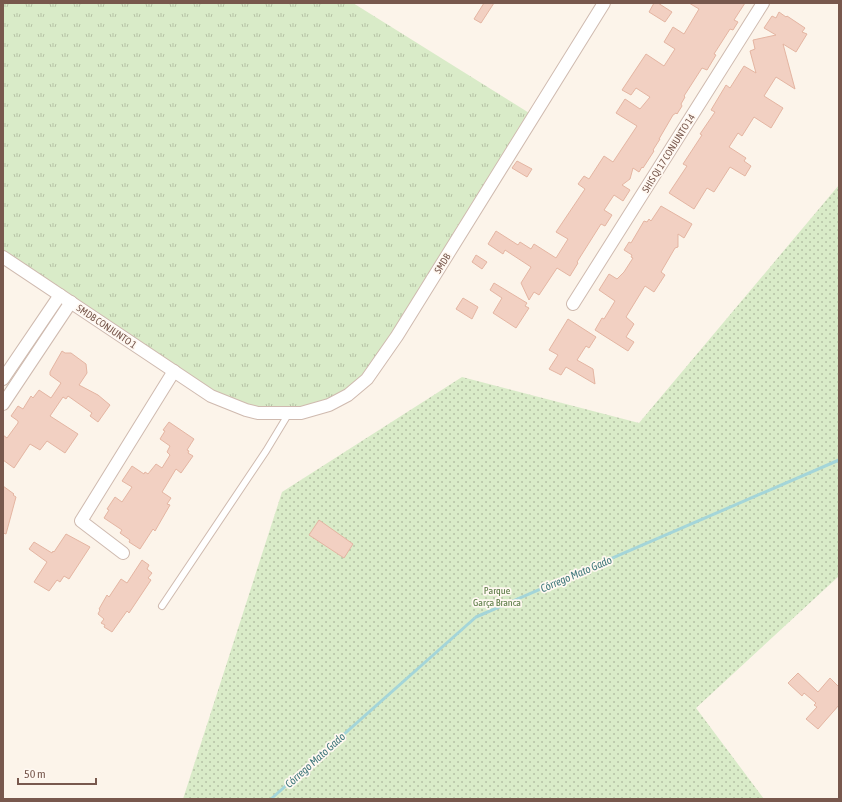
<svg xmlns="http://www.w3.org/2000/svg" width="842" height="802" font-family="'Asap Condensed',sans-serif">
  <defs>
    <pattern id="grass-tufts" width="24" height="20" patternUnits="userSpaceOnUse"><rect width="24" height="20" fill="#d9ebc8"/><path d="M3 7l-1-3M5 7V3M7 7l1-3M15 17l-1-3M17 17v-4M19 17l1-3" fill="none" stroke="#b5c1a5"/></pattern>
    <pattern id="park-dots" width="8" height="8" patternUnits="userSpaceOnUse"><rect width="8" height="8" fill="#d9ebc8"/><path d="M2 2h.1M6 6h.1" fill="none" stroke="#b5c1a5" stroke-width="1.8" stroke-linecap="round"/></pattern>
  </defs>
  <rect width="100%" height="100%" fill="#fcf4ea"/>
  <!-- grass -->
  <path fill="url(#grass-tufts)" d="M3 3H353L534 116 367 379 329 405 258 413 211 396 3 257Z"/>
  <!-- park -->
  <path fill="url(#park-dots)" d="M839 185V576L696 708 764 799H183L282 492 462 377 639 423Z"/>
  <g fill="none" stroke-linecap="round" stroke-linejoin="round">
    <!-- stream -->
    <path stroke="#a4d5d9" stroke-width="3" d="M271 799 476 617 839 460"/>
  </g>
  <!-- building -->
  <g fill="#f2d0c2" stroke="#e4b5a2">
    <path d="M484 3H494L481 23 474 19Z"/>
    <path d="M654 3H658L672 12 665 22 649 12Z"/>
    <path d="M689 3H745L734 20 738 22 733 30 730 29 714 54 716 55 707 70 702 68 684 96 685 97 681 104 682 106 677 114 676 113 673 115 659 139H660L653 150 654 151 643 168 642 167 639 172 633 168 630 179 622 185 630 190 623 201 614 195 604 210 612 215 605 226 601 224 577 262 578 263 570 276 557 268 539 295 534 292 529 300 521 283 531 267 505 250 503 254 488 244 496 231 518 245 520 242 531 249 534 244 556 258 568 239 556 232 585 189 578 184 584 176 589 179 604 156 613 162 637 126 616 113 625 99 640 109 650 97 636 88 631 95 622 90 646 54 664 66 675 49 664 42 673 27 684 34 699 9Z"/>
    <path d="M779 12 786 17 787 16 805 28 802 32 807 34 796 52 783 44 795 89 776 77 764 96 783 108 771 128 754 117 742 136 738 133 729 147 746 158 744 161 751 166 745 176 730 167 714 192 707 188 694 209 669 193 687 166 683 164 702 135 700 134 715 112 711 110 726 85 730 88 744 66 756 73 750 51 755 49 753 40 776 35 764 28 772 16 776 18Z"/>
    <path d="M517 161 532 169 527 177 512 168Z"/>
    <path d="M661 206 692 224 684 238 678 234V247L675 248 661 272 665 275 654 292 645 286 626 317 634 324 626 337 634 342 628 351 595 330 602 318 604 319 615 301 599 290 609 274 617 279 624 272 633 258 631 257 632 255 624 250 629 242 631 243 644 221 647 222 649 219 651 221Z"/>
    <path d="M476 255 487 262 482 269 472 262Z"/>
    <path d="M494 283 527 303 525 306 529 308 516 328 493 313 502 298 490 290Z"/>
    <path d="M463 298 478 307 472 319 456 309Z"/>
    <path d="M568 319 596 337 589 348 586 346 577 360 593 369 595 384 566 367 561 375 549 369 558 355 549 350Z"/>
    <path d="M62 351 65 353H71L86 364 87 373 79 385 98 395 110 405 98 422 90 416 92 413 68 396 66 399 63 397 50 416 78 434 65 453 47 441 40 450 30 444 14 468 3 460V435L7 438 18 423V421L11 416 18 406 23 409 31 396 33 398 39 390 51 398 61 383 50 375V372Z"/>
    <path d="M169 422 194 439 187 450 189 451 188 453 193 456 181 473 176 469 162 492 171 498 167 504 170 505 155 531 153 529 140 549 129 542 130 540 120 533 122 530 104 518 109 510 107 509 115 497 122 502 132 487 122 481 132 466 144 474 145 472 148 474 156 464 162 468 170 455 167 452 170 446 160 439 165 431 163 430Z"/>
    <path d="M3 486 14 494 13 495 16 497 6 534 3 533Z"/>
    <path d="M319 520 353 544 344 558 309 535Z"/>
    <path d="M66 534 90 547 69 579 64 576 60 582 57 580 49 591 34 582 47 562 29 549 34 542 52 553 53 551 54 552Z"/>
    <path d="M142 560 149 565 147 569 152 573 148 578 151 580 129 613 127 611 112 632 104 627 105 625 101 623 104 619 98 614 100 610 99 609 107 595 109 597 121 579 127 583Z"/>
    <path d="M798 673 818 692 830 678 839 687V705L818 729 806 719 817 707 814 705 816 703 804 693 802 696 788 683Z"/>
  </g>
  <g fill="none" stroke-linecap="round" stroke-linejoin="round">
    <!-- lane casing -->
    <g stroke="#cfbaaf" stroke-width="8">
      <path id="lane" d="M162 606 266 451 289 413"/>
    </g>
    <!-- street casing -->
    <g stroke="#cfbaaf" stroke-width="14">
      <g id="street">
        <path d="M3 257 211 396 246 410 258 413H301L329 405 348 395 367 379 397 336 604 3"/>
        <path d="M573 304 763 3"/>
        <path d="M3 379 60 295"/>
        <path d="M3 404 71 302"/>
        <path d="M123 553 81 521 174 371"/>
      </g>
    </g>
    <!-- lane -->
    <use href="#lane" stroke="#fff" stroke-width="6"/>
    <!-- street -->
    <use href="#street" stroke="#fff" stroke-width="12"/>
  </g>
  <g text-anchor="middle" stroke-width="3.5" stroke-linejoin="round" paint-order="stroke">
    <!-- street labels -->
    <g font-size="10" fill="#78584d" stroke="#fff8f1">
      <text transform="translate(668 153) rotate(-58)" y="4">SHIS QI 17 CONJUNTO 14</text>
      <text transform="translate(442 263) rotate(-58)" y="4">SMDB</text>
      <text transform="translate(107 326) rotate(34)" y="4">SMDB CONJUNTO 1</text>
    </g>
    <!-- park labels -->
    <g font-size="10" fill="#577841" stroke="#fff8f1">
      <text x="497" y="594">Parque<tspan x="497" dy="12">Garça Branca</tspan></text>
    </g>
    <!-- water labels -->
    <g font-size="11" font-style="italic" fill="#40787c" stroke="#fff8f1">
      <text transform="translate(576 574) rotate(-23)" y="4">Córrego Mato Gado</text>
      <text transform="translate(315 760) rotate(-42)" y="4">Córrego Mato Gado</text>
    </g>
  </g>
  <!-- border -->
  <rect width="842" height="802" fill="none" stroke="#78584d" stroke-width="8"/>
  <!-- scale -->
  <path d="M18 778v6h78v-6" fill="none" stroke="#78584d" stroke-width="2"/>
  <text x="24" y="778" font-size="12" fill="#78584d" stroke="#fff8f1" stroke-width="3" paint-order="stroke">50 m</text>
</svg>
